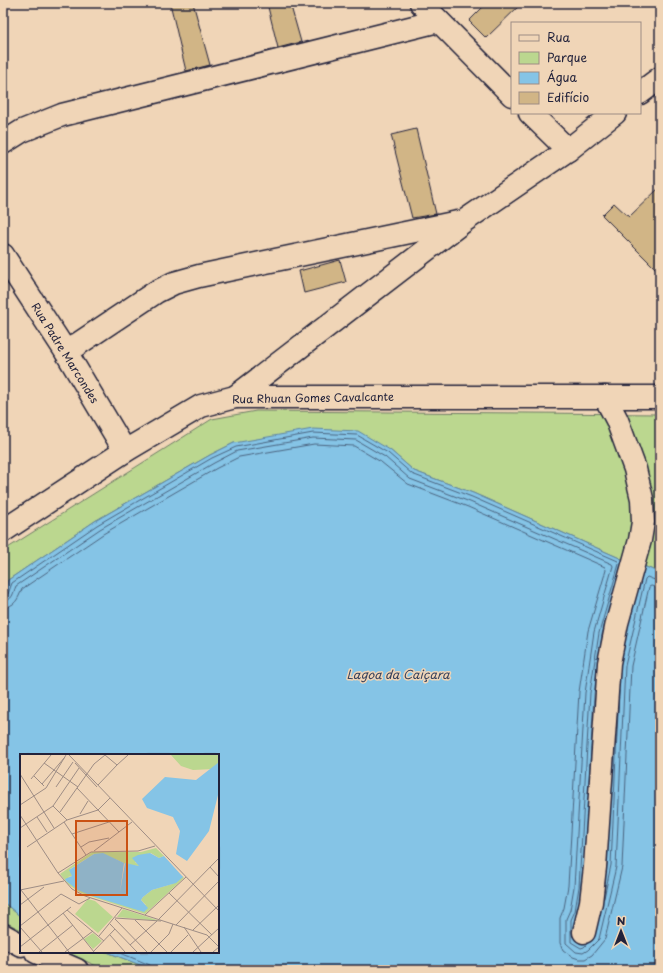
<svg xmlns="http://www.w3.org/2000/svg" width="663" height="973" font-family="'Playpen Sans',sans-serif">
  <rect width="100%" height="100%" fill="#f0d5b7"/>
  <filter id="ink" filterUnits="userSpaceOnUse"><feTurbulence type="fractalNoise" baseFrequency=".025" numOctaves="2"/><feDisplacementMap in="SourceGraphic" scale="8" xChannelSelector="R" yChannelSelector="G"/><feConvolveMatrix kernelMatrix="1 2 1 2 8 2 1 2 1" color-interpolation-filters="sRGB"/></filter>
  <g filter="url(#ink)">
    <!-- green -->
    <g fill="#bbd78f" stroke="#6e7c65">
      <path d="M256 411 660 414V573L639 564 624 560 473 493 414 471 390 450 234 443 210 455 95 521 8 580 3 600V551L212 419Z"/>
      <path d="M3 902 21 917V930L3 921Z"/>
      <path d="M66 952H107L153 970H105Z"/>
    </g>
    <!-- water -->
    <path fill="#85c4e6" stroke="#5d83a2" d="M313 429 358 431 390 450 414 471 473 493 624 560 602 634 594 694 583 888C580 905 574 922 575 940L581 944 591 934 607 865 616 664 639 564 660 573V970H153L107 952H218V755H21V917L3 902V600L8 580 95 521 210 455 234 443Z"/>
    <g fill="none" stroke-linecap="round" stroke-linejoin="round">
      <!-- shore -->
      <g stroke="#4a637f" stroke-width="1">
        <path d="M3 596 8 594 12 583 97 525 212 458 236 447 313 433 357 435 388 453 412 474 472 497 618 561 619 564 599 633 590 693 579 887 575 911 571 920V942L581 948 584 947 588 943"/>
        <path d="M3 601C13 601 13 593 16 586L100 529 214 463 237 451 313 438 356 440 385 457 410 479 470 502 612 564 613 566 594 632 585 693 574 887 570 910 566 919V943L576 952 583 953 588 950 599 939 616 867 625 666 645 579 647 577 660 582"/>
        <path d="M3 607C15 607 18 599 22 589L103 534 217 468 239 457 314 444 354 446 381 462 408 484 468 507 605 567 606 570 588 631 579 692 568 886 564 908 560 918V943L563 950 573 957 579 959H585L592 955 605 939 622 867 631 666 649 587 651 586 660 588"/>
        <path d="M604 898 611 865 619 691"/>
        <path d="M118 952 150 965 152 970"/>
      </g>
    </g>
    <!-- building -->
    <g fill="#d1b586" stroke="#22223b">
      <path d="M170 3H193L210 65 186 71Z"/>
      <path d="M267 3H290L301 42 278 48Z"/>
      <path d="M487 3H522L486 38 469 21Z"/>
      <path d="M416 129 436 214 412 218 391 135Z"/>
      <path d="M660 187V273L602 215 614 203 629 217Z"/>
      <path d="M340 260 346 282 304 293 299 271Z"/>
    </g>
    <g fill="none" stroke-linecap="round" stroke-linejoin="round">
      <!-- minor casing -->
      <g stroke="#22223b" stroke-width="25">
        <g id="minor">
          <path d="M421 3 512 95"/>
          <path d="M640 93 660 78"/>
          <path d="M530 113 568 150"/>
          <path d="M3 143 22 131 62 115 438 21"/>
          <path d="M3 255 66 352 125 451"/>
          <path d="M66 352 156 292 174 283 199 276 458 222"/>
          <path d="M235 397 464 221 568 150 615 113"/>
          <path d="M3 531 125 451 201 406 235 397H660"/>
          <path d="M584 932 591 902 595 867 609 663 617 623 640 540 643 522 642 499 635 469 617 420 605 397"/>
          <path d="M3 935 21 945"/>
          <path d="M36 952 77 970"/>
        </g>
      </g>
      <!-- minor -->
      <use href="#minor" stroke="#f0d5b7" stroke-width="22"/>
    </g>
  </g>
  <g text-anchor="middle" stroke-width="3" stroke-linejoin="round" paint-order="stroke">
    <!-- street labels -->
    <g font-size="11" fill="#22223b" stroke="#f0d5b7">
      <text transform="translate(65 353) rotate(58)" y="4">Rua Padre Marcondes</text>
      <text transform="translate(313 398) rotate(-1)" y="4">Rua Rhuan Gomes Cavalcante</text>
    </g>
    <!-- water labels -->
    <g font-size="12" font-style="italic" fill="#36425d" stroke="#f0d5b7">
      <text x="398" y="679">Lagoa da Caiçara</text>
    </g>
  </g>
  <!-- overview -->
  <g transform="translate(20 754)">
    <rect width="199" height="199" fill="#f0d5b7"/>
    <path d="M151 1H199V8L193 15 173 16 161 12ZM136 94 144 102 139 104 131 99 127 100 115 108 120 112 108 111 86 101 74 100 50 115 52 122 48 123 93 148 114 153 126 151 121 146 123 143 132 136 152 130 162 122 164 124 125 160 61 139 49 131 40 120 72 98H121ZM68 145 75 147 93 163 78 179 55 160ZM103 155 140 167 97 163ZM73 179 82 187 73 195 64 185Z" fill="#bbd78f"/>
    <path d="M199 8V37L189 77 167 107 156 100 160 77 153 63 127 54 122 45 145 23 176 26ZM83 99 104 109 100 138 105 109 119 112 112 104 118 101 130 99 139 104 144 102 163 123 156 129 132 136 123 143 121 146 128 154 124 158 72 142 58 136 46 127 45 125 52 122 49 116 74 100Z" fill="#85c4e6"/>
    <path fill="none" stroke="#9e8d85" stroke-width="1" d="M49 1 199 157M24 9 58 33M55 9 77 33M97 11 108 1M0 20 34 74M14 22 24 32M11 25 31 1M22 30 45 3M78 31 97 11 85 1M36 33 53 8M57 34 99 78M0 51 26 34 46 1M33 52 47 66M40 58 74 10 85 1M60 60 68 47M0 61 38 119 52 135 65 142 187 181 199 193 193 198M17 63 27 78M44 68 66 101M0 74 33 52 59 14M52 80 89 68M7 93 47 66 78 56 90 44M61 93 69 88 89 84M74 97 112 68M190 113 199 123M38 119 71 98 118 97 135 92M0 136 44 127M1 136 49 198M149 139 192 181M0 151 24 133M47 156 84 187M43 159 74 198M125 161 166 123M95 164 141 167M95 165 127 198M139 165 199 104M115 166 147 198M90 170 117 198M156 171 199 127M0 172 41 140 59 150 70 144M0 173 22 198M164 173 181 198M173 176 199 151M90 181 105 198M79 182 102 154M110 191 137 167M0 193 51 153M19 198 53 171M45 198 73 177M73 198 95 175M131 198 149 180 153 170M151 198 168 181M173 198 199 174"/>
    <path fill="#ca5113" fill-opacity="0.15" stroke="#ca5113" stroke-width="2" d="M56 67H107V141H56Z"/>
    <rect width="199" height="199" fill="none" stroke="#22223b" stroke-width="2"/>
  </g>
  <!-- margin -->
  <rect width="663" height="973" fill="none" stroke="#f0d5b7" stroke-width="16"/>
  <rect x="8" y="8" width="647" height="957" fill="none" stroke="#22223b" stroke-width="1.5" filter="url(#ink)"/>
  <!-- legend -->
  <rect x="511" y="22" width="130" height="92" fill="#f0d5b7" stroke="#9e8d85"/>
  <rect x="519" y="35" width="20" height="6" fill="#f0d5b7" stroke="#9e8d85"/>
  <text x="547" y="42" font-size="12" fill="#22223b">Rua</text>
  <rect x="519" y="52" width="20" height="12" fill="#bbd78f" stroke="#9e8d85"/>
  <text x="547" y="62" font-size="12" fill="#22223b">Parque</text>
  <rect x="519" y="72" width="20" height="12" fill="#85c4e6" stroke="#9e8d85"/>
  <text x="547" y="82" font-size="12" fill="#22223b">Água</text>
  <rect x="519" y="92" width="20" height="12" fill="#d1b586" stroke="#9e8d85"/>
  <text x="547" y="102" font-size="12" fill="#22223b">Edifício</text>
  <!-- north arrow -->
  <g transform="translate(621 931)" stroke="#f0d5b7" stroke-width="3" paint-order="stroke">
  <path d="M0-3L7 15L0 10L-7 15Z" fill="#22223b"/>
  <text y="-6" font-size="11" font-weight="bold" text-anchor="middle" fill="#22223b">N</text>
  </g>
</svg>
